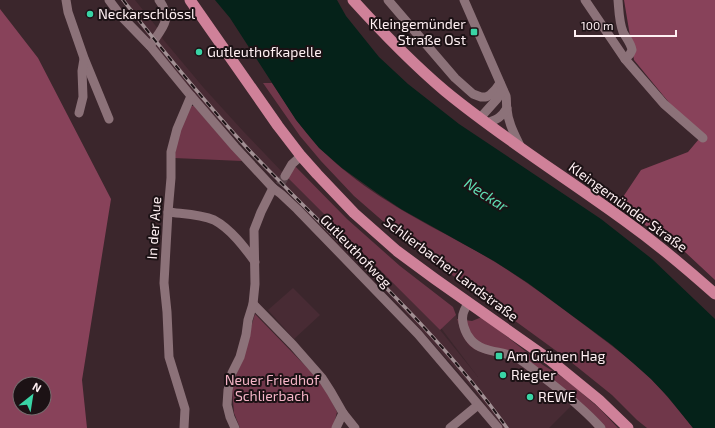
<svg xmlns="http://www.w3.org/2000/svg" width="715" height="428" font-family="'Exo 2',sans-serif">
  <rect width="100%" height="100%" fill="#3b262c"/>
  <!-- built -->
  <g fill="#482b34">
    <path d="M121 0H135L163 35 162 38 203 87 243 131 287 177 440 330 478 377 441 328 456 315 464 338 510 358 527 367 573 404 549 428H503L476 392 399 305 276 181 210 112 159 51Z"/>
    <path d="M293 288 320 315 294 339 268 310Z"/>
  </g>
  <!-- green -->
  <g fill="#70374a">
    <path d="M263 83H272C287 105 301 129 320 148 356 185 402 211 447 235 463 244 479 252 495 262 524 280 551 300 579 321 604 340 630 358 652 380 667 395 680 412 693 428H647L637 420 612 395 566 358 408 243 354 196 321 161 300 136Z"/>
    <path d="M191 106H194L242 161 174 158 180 129Z"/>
    <path d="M293 164 347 219 400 266 453 307 456 315 440 330 287 177Z"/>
    <path d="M255 314 323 384 337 412 333 428H240L234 413 232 389Z"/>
    <path d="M482 317 543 365 556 373 569 382 599 408 618 428H595L573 404 527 367 510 358 487 354 474 349 469 345 464 338 457 319 472 321Z"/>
  </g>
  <!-- forest -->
  <g fill="#88425a" fill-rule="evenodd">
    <path d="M624 0H715V280L685 252 617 206 641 170 688 152 699 139 634 60Z"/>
    <path d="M0 9 38 58 111 199 82 380 87 428H0ZM20 384H44V408H20Z"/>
  </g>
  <!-- water -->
  <path fill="#052219" d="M215 0H337L346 16 379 57 408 84 459 124 601 219 652 259 715 319V428H693L668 397 651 379 633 363 612 345 528 283 494 261 401 209 377 193 342 168 319 148 296 120 230 18Z"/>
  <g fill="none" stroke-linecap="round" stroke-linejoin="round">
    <!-- minor-tunnel -->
    <path stroke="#58444a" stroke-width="9" stroke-dasharray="9 4.5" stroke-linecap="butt" d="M280 185 285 176"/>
    <!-- minor -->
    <g stroke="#8c7279" stroke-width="9">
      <path d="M66 0 68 12 84 58 109 119"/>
      <path d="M109 0 121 16 150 46 191 96 235 147 273 188 281 194 297 209 418 334 498 428"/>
      <path d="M388 0 455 78 473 94 481 97H486L490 95 495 90 500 83"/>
      <path d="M464 0 506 96C507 101 506 105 507 109 508 123 515 135 521 148"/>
      <path d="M585 0 625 59 664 104 703 138"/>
      <path d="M618 0C619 11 619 22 623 32 626 38 631 43 632 50L630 54 625 59"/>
      <path d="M150 46C161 29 174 20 159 0"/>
      <path d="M79 113 83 97 82 71 84 59"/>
      <path d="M480 118 497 99 503 90"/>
      <path d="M487 123C497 119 501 118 507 108"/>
      <path d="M285 176 292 164 301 156"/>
      <path d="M168 212C183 214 200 214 214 220 231 229 245 248 255 262"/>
      <path d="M469 303C467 305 465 308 464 311 460 320 465 333 471 340 483 354 504 350 519 359 527 364 535 371 543 377 564 393 584 409 601 428"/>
      <path d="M253 304 293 345 322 378 331 392 343 413 336 428"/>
      <path d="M343 413 355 428"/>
      <path d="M184 428 185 409 169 357 167 312 164 283 168 212 171 178V152L177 129 191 96"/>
      <path d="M235 428 230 417 227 405 228 390 232 373 240 357 246 335 248 320 253 304 255 284 254 230 261 212 273 188"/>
      <path d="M450 428 478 405"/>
    </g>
    <!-- major -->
    <g stroke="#cf8199" stroke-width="11">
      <path d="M190 0 278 126 301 156 317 174 354 213 397 251 435 279 550 360 599 400 628 428"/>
      <path d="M353 0C382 32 412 63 445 91 502 138 565 177 624 220 656 243 686 268 715 294"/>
    </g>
    <!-- rail casing -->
    <g stroke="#a29094" stroke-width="3.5">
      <path id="rail" d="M123 0C163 51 204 101 248 149 261 163 276 177 290 192 365 267 445 341 507 428"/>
    </g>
    <!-- rail -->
    <use href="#rail" stroke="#1c1215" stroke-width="2" stroke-dasharray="6" stroke-linecap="butt"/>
  </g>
  <!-- markers -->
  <g fill="#39d4a5" stroke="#1c1215" stroke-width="1.5">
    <circle cx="90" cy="14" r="4"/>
    <rect x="470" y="28" width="8" height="8" rx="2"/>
    <circle cx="199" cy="52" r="4"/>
    <rect x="495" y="352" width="8" height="8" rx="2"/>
    <circle cx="503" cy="375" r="4"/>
    <circle cx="530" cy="397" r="4"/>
  </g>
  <g text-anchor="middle" stroke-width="4" stroke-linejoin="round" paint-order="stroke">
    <!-- poi labels -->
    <g font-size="14" fill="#fff0f3" stroke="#1c1215" text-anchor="start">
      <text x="98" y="19">Neckarschlössl</text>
      <text x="466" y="29" text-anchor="end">Kleingemünder<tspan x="466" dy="16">Straße Ost</tspan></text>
      <text x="207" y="57">Gutleuthofkapelle</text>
      <text x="507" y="361">Am Grünen Hag</text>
      <text x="511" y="380">Riegler</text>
      <text x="538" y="402">REWE</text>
    </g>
    <!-- street labels -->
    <g font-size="14" fill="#fff0f3" stroke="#1c1215">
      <text transform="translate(628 207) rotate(36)" y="5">Kleingemünder Straße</text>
      <text transform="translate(154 228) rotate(-86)" y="5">In der Aue</text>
      <text transform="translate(356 251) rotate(46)" y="5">Gutleuthofweg</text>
      <text transform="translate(451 269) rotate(37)" y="5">Schlierbacher Landstraße</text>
    </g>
    <!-- park labels -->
    <g font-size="14" fill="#f5b5c7" stroke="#1c1215">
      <text x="272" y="385">Neuer Friedhof<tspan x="272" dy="16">Schlierbach</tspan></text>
    </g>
    <!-- water labels -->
    <g font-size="15" font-style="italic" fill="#60deb3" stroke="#1c1215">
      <text transform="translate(486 195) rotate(33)" y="5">Neckar</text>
    </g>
  </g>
  <!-- north arrow -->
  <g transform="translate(32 396) rotate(30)"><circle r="19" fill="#1c1215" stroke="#776b6e"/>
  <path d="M0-3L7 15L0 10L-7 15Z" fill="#39d4a5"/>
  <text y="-6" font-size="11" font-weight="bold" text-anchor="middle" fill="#fff0f3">N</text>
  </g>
  <!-- scale -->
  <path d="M575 30v6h101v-6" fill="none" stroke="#fff0f3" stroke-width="2"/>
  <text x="581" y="30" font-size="12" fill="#fff0f3" stroke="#1c1215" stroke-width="3" paint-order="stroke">100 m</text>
</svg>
